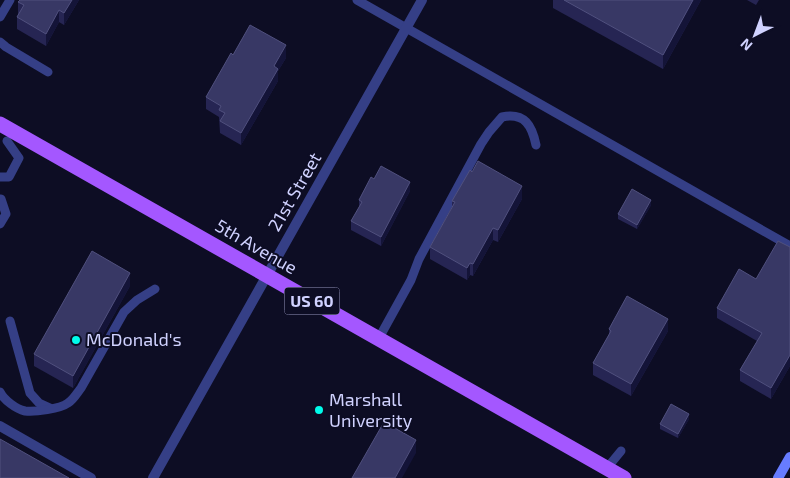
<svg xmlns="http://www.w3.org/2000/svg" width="790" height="478" font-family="'Exo 2',sans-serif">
  <rect width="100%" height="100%" fill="#0d0d24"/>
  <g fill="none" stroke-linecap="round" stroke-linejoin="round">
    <!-- lane -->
    <g stroke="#353f86" stroke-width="9">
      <path d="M357 0 790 246"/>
      <path d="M0 17 10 0"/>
      <path d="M0 42 6 47 48 72"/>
      <path d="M0 177H9L19 158 7 141"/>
      <path d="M0 224 6 214 1 199"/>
      <path d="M10 321 30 393 39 403 50 408"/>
      <path d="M379 338 411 280 419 259 481 144 489 132 502 117C525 112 532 126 536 145"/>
      <path d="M0 392C4 400 16 409 25 411 35 412 60 409 68 403 74 399 77 393 81 388L124 312 137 300 155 289"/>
      <path d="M607 468 621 451"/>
    </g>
    <!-- street -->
    <g stroke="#353f86" stroke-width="10">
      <path d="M0 426 91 478"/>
      <path d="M153 478 422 0"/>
    </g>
    <!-- secondary -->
    <path stroke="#677cff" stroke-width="10" d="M778 478 790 457"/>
    <!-- primary -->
    <path stroke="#a457ff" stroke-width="15" d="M0 124 624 478"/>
  </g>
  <!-- wall -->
  <g fill="#262553">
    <path d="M20 0H79L64 25 59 22 46 46 17 29V17L18 14V2Z"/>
    <path d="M553 0H701L663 69 553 8Z"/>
    <path d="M747 0H759L756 5Z"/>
    <path d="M233 55 286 58 278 71V81L241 145 220 133 219 117 206 109V97Z"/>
    <path d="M374 179 410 191 381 246 351 230V221L359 207V200Z"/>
    <path d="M522 199 498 242 493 240 473 276 470 275 467 280 430 259V247L452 207V201Z"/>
    <path d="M651 205 637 229 618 219V214Z"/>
    <path d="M790 247V366L771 399 740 381V370L757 341 717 318V308L756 279Z"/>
    <path d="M130 286 73 388 34 366V354Z"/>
    <path d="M609 329 668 331 631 396 593 375V363L609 335Z"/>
    <path d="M689 419 678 438 660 429V424Z"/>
  </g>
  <!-- shaded-wall -->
  <g fill="#141438">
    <path d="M72 0H79L64 25V13Z"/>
    <path d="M693 0H701L663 69V55Z"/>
    <path d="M59 10V22L46 46V34Z"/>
    <path d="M286 45V58L278 71V81L241 145V133L274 66Z"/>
    <path d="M410 182V191L381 246V237Z"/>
    <path d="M522 186V199L498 242V230Z"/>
    <path d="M651 200V205L637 229V225Z"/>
    <path d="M493 228V240L473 276V264Z"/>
    <path d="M470 263V275L467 280V268Z"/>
    <path d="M130 273V286L73 388V376Z"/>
    <path d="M668 319V331L631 396V384Z"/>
    <path d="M790 355V366L771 399V388Z"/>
    <path d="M689 414V419L678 438V434Z"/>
    <path d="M416 440V453L402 478H395Z"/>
  </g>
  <!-- building -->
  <g fill="#383865" stroke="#50507e">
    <path d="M20 0H72L64 13 59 10 46 34 17 17 24 5 18 2Z"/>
    <path d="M564 0H693L663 55Z"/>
    <path d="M250 25 286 45 274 66 278 69 241 133 220 121 225 113 219 110 221 106 206 97 231 53 233 55Z"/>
    <path d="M478 161 522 186 498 230 493 228 473 264 470 263 467 268 430 247 455 202 452 201 470 170 472 172Z"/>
    <path d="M381 166 410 182 381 237 351 221 362 202 359 200 371 177 374 179Z"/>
    <path d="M632 189 651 200 637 225 618 214Z"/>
    <path d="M778 241 790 247V355L771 388 740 370 762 333 717 308 739 269 756 279Z"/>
    <path d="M92 251 130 273 73 376 34 354Z"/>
    <path d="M627 296 668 319 631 384 593 363 611 331 609 329Z"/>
    <path d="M671 404 689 414 678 434 660 424Z"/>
    <path d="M384 422 416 440 395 478H352Z"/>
    <path d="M0 439 69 478H0Z"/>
  </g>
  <!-- markers -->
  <g fill="#00fbea" stroke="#0d0d24" stroke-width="2">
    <circle cx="76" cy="340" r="5"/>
    <circle cx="319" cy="410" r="5"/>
  </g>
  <g text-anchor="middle" stroke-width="4" stroke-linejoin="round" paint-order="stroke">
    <!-- shield labels -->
    <rect fill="#0d0d24" stroke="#9697bd" stroke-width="1" x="284.5" y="287.5" width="55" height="27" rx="4"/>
    <g font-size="16" font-weight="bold" fill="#d0d2ff">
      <text x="312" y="307">US 60</text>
    </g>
    <!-- street labels -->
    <g font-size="18" fill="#d0d2ff" stroke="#0d0d24">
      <text transform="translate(295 192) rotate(-60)" y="6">21st Street</text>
      <text transform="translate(256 247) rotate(30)" y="6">5th Avenue</text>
    </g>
    <!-- poi labels -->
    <g font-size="18" fill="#d0d2ff" stroke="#0d0d24" text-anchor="start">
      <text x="86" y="346">McDonald's</text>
      <text x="329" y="406">Marshall<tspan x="329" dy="21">University</tspan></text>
    </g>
  </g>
  <!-- north arrow -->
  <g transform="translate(755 35) rotate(222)" stroke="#0d0d24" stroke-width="4" paint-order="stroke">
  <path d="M0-4L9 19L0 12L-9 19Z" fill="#d0d2ff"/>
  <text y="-8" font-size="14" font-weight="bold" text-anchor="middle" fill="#d0d2ff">N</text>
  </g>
</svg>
